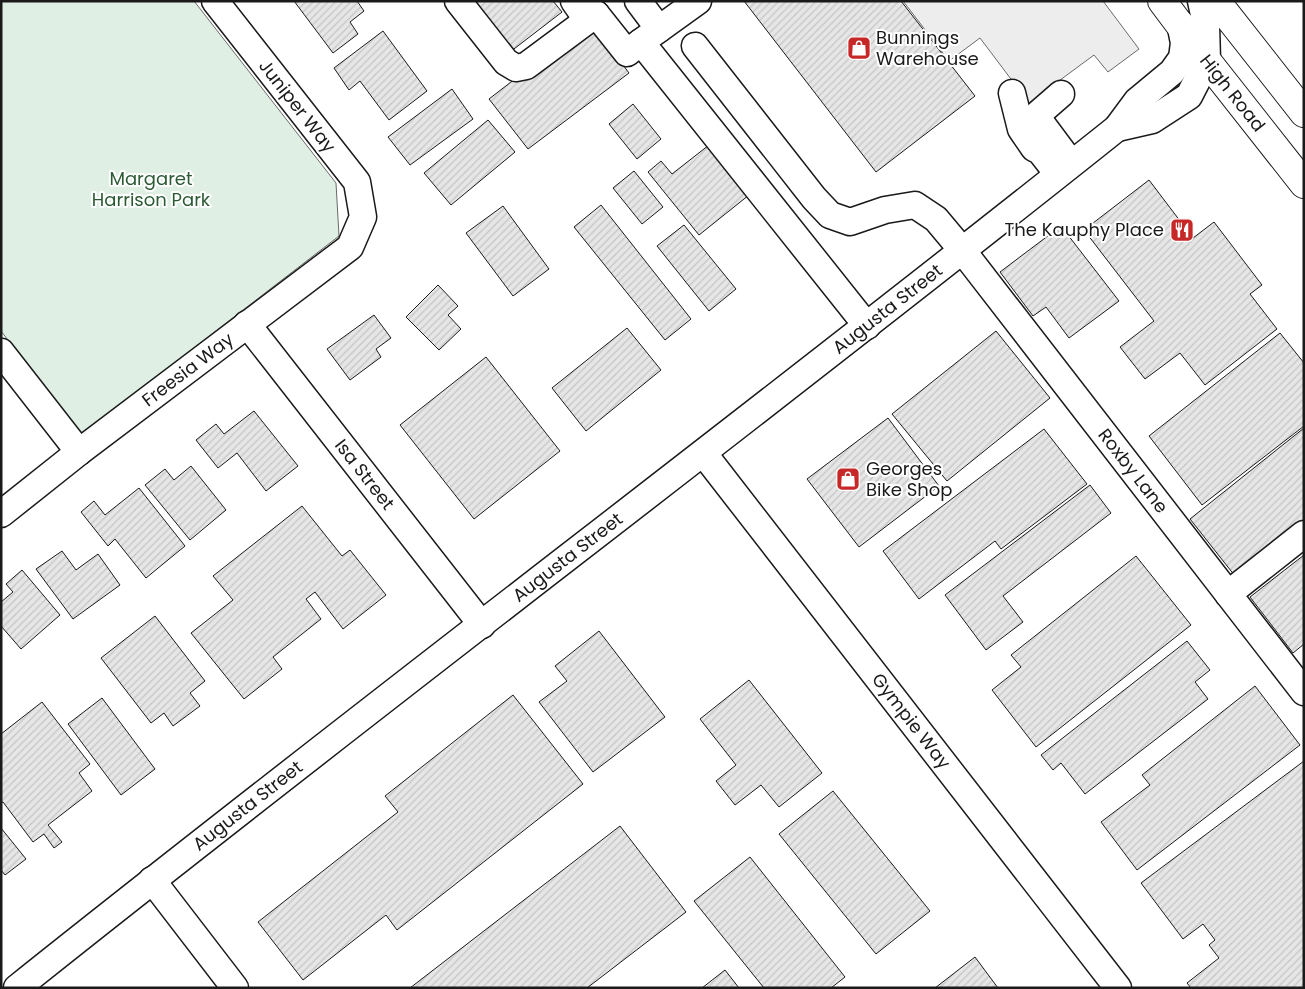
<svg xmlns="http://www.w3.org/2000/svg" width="1305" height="989" font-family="Poppins,sans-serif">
  <defs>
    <pattern id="building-hatch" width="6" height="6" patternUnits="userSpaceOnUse" patternTransform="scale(1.25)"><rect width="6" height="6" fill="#e6e6e6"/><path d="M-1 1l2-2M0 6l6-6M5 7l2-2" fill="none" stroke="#c5c5c5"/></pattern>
  </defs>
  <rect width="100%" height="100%" fill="#fff"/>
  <!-- green -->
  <path fill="#e0efe3" stroke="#6a6a6a" d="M1 1H194L336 183 339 236 81 435 1 331Z"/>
  <!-- parking -->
  <path fill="#ededed" stroke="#6a6a6a" d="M903 1H1103L1139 49 1108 72 1094 55 1029 103 980 38 949 61Z"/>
  <!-- building -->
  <g fill="url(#building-hatch)" stroke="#1a1a1a">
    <path d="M294 1H357L364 11 350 22 358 34 333 53Z"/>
    <path d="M472 1H553L562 12 510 52Z"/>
    <path d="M744 1H901L975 96 876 172Z"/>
    <path d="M590 21 629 73 528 149 489 99Z"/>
    <path d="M383 31 427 91 389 120 360 81 349 90 334 68Z"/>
    <path d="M452 89 473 119 410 165 388 137Z"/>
    <path d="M633 104 661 139 637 159 609 124Z"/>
    <path d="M488 120 515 152 451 205 424 173Z"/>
    <path d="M709 145 749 195 699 235 648 172 661 161 672 174Z"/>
    <path d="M634 171 663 207 642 224 613 188Z"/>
    <path d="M1149 180 1193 238 1214 222 1262 285 1250 294 1277 329 1205 385 1180 353 1145 379 1120 347 1154 321 1084 230Z"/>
    <path d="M601 205 691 319 665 340 574 227Z"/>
    <path d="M503 206 549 269 513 296 466 233Z"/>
    <path d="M684 225 736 289 709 311 657 246Z"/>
    <path d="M1061 226 1119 301 1069 338 1046 307 1033 316 1000 272Z"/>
    <path d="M438 285 458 306 448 315 461 329 439 350 406 317Z"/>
    <path d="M374 315 391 338 376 349 381 357 350 380 327 349Z"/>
    <path d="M627 328 661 370 586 431 552 388Z"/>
    <path d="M996 331 1050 398 947 481 892 414Z"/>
    <path d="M1280 333 1304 363V426L1202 505 1149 436Z"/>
    <path d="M486 357 560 451 474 519 400 425Z"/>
    <path d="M254 411 298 466 266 491 237 453 218 468 196 440 216 424 224 434Z"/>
    <path d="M888 418 939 486 859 547 807 479Z"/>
    <path d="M1304 428V520L1235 576 1190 519Z"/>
    <path d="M1044 429 1087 484 1001 549 995 541 919 599 883 551Z"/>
    <path d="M191 466 226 510 190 540 145 485 165 469 174 480Z"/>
    <path d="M1090 485 1111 513 1003 596 1023 622 986 650 945 595Z"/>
    <path d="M139 488 185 546 146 578 115 539 108 546 81 512 94 501 105 515Z"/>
    <path d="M302 506 342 556 350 550 386 595 343 629 315 592 306 599 321 619 273 657 282 669 244 699 191 633 233 600 213 576Z"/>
    <path d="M62 551 76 570 98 554 120 585 73 619 36 569Z"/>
    <path d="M1304 555V644L1293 653 1250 597Z"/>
    <path d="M1136 556 1191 625 1036 747 992 690 1021 667 1011 655Z"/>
    <path d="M22 570 60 615 21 649 1 626V602L13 592 6 584Z"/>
    <path d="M155 616 205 681 190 693 200 706 173 726 164 713 151 723 101 658Z"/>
    <path d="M599 631 665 717 593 772 539 702 567 681 555 666Z"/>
    <path d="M1187 641 1210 670 1195 682 1208 699 1085 794 1061 763 1053 770 1041 755Z"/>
    <path d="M749 680 822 773 779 807 761 785 735 805 716 781 736 765 700 719Z"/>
    <path d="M1255 686 1300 745 1137 870 1101 822 1150 785 1142 775Z"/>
    <path d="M513 695 583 784 397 930 386 915 303 980 258 922 398 812 385 796Z"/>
    <path d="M102 698 155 769 121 795 68 724Z"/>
    <path d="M42 702 90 764 79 773 92 791 48 825 62 842 54 848 44 834 33 842 3 802 1 803V734Z"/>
    <path d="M1304 761V988H1191L1187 983 1219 958 1209 945 1215 940 1203 924 1183 939 1141 883Z"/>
    <path d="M833 791 930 911 876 954 779 834Z"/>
    <path d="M620 826 686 912 587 988H410Z"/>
    <path d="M1 828 26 859 5 875 1 870Z"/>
    <path d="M750 857 845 977 831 988H764L694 901Z"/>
    <path d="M975 957 998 988H935Z"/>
    <path d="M725 970 739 988H702Z"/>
  </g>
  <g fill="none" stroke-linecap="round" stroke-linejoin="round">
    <!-- minor casing -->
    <g stroke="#1a1a1a" stroke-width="29">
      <g id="minor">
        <path d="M458 1 506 62 516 68 526 66 596 14"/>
        <path d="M574 1 581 11 596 14 627 53 641 42"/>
        <path d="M638 1 659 29"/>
        <path d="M698 1 641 42 867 326"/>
        <path id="s1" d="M695 46 814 198 830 215 850 222 885 210 915 205 936 219 962 250 1304 692"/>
        <path d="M1012 93 1021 129 1034 148 1040 151 1058 174"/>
        <path d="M1061 94 1038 114 1039 120 1071 163"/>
        <path d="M1117 128 1152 120 1189 96 1207 61 1206 24 1201 1"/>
        <path id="s2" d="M247 324 482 625"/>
        <path d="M1 352 79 452"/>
        <path id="s3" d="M704 454 1118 988"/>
        <path id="s4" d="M1 514 79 452 350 247 363 217 357 182 215 1"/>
        <path d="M1228 594 1304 534"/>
        <path d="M152 880 235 988"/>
        <path id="s5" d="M17 988C381 697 754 418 1117 128L1137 101 1172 72 1182 58 1184 43 1180 23"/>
      </g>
    </g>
    <!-- major casing -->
    <g stroke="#1a1a1a" stroke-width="30">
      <g id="major">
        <path id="s6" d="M1162 1 1207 61 1304 184"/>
        <path d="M1216 1 1304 113"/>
      </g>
    </g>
    <!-- minor -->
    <use href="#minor" stroke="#fff" stroke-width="26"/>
    <!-- major -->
    <use href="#major" stroke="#fff" stroke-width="28"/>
  </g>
  <!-- icons -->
  <defs>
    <g id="shop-square" transform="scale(1.25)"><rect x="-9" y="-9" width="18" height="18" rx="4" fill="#c62828" stroke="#fff"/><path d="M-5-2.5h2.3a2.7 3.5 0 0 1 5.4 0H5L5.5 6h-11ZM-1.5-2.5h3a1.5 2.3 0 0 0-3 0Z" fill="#fff"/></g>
    <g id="restaurant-square" transform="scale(1.25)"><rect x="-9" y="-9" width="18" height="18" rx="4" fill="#c62828" stroke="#fff"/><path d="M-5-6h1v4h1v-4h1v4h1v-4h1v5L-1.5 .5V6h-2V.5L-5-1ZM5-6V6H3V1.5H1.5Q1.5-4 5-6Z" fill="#fff"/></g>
  </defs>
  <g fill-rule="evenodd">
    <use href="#shop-square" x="859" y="48"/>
    <use href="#restaurant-square" x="1182" y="230"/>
    <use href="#shop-square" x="848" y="479"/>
  </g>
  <g text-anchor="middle" stroke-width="4" stroke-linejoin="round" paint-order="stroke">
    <!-- poi labels -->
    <g font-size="18" fill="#1a1a1a" stroke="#fff" text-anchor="start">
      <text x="876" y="44">Bunnings<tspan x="876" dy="21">Warehouse</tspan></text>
      <text x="1164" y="236" text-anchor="end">The Kauphy Place</text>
      <text x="866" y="475">Georges<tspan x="866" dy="21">Bike Shop</tspan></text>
    </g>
    <!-- street labels -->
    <g font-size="18" fill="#1a1a1a" stroke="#fff">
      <text dy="6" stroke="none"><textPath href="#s6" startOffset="116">High Road</textPath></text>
      <text transform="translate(297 106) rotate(52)" y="6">Juniper Way</text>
      <text dy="6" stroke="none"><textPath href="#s5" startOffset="1104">Augusta Street</textPath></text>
      <text dy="6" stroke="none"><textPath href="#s4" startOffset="236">Freesia Way</textPath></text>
      <text dy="6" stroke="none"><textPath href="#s1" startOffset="650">Roxby Lane</textPath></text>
      <text dy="6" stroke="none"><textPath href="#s2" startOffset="191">Isa Street</textPath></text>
      <text dy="6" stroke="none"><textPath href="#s5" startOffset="699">Augusta Street</textPath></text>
      <text dy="6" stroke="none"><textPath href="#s3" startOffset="338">Gympie Way</textPath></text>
      <text dy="6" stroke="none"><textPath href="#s5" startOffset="294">Augusta Street</textPath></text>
    </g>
    <!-- park labels -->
    <g font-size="18" fill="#2b5a34" stroke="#fff">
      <text x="151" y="185">Margaret<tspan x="151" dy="21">Harrison Park</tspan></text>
    </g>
  </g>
  <!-- border -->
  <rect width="1305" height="989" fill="none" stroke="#1a1a1a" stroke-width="5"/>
</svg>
